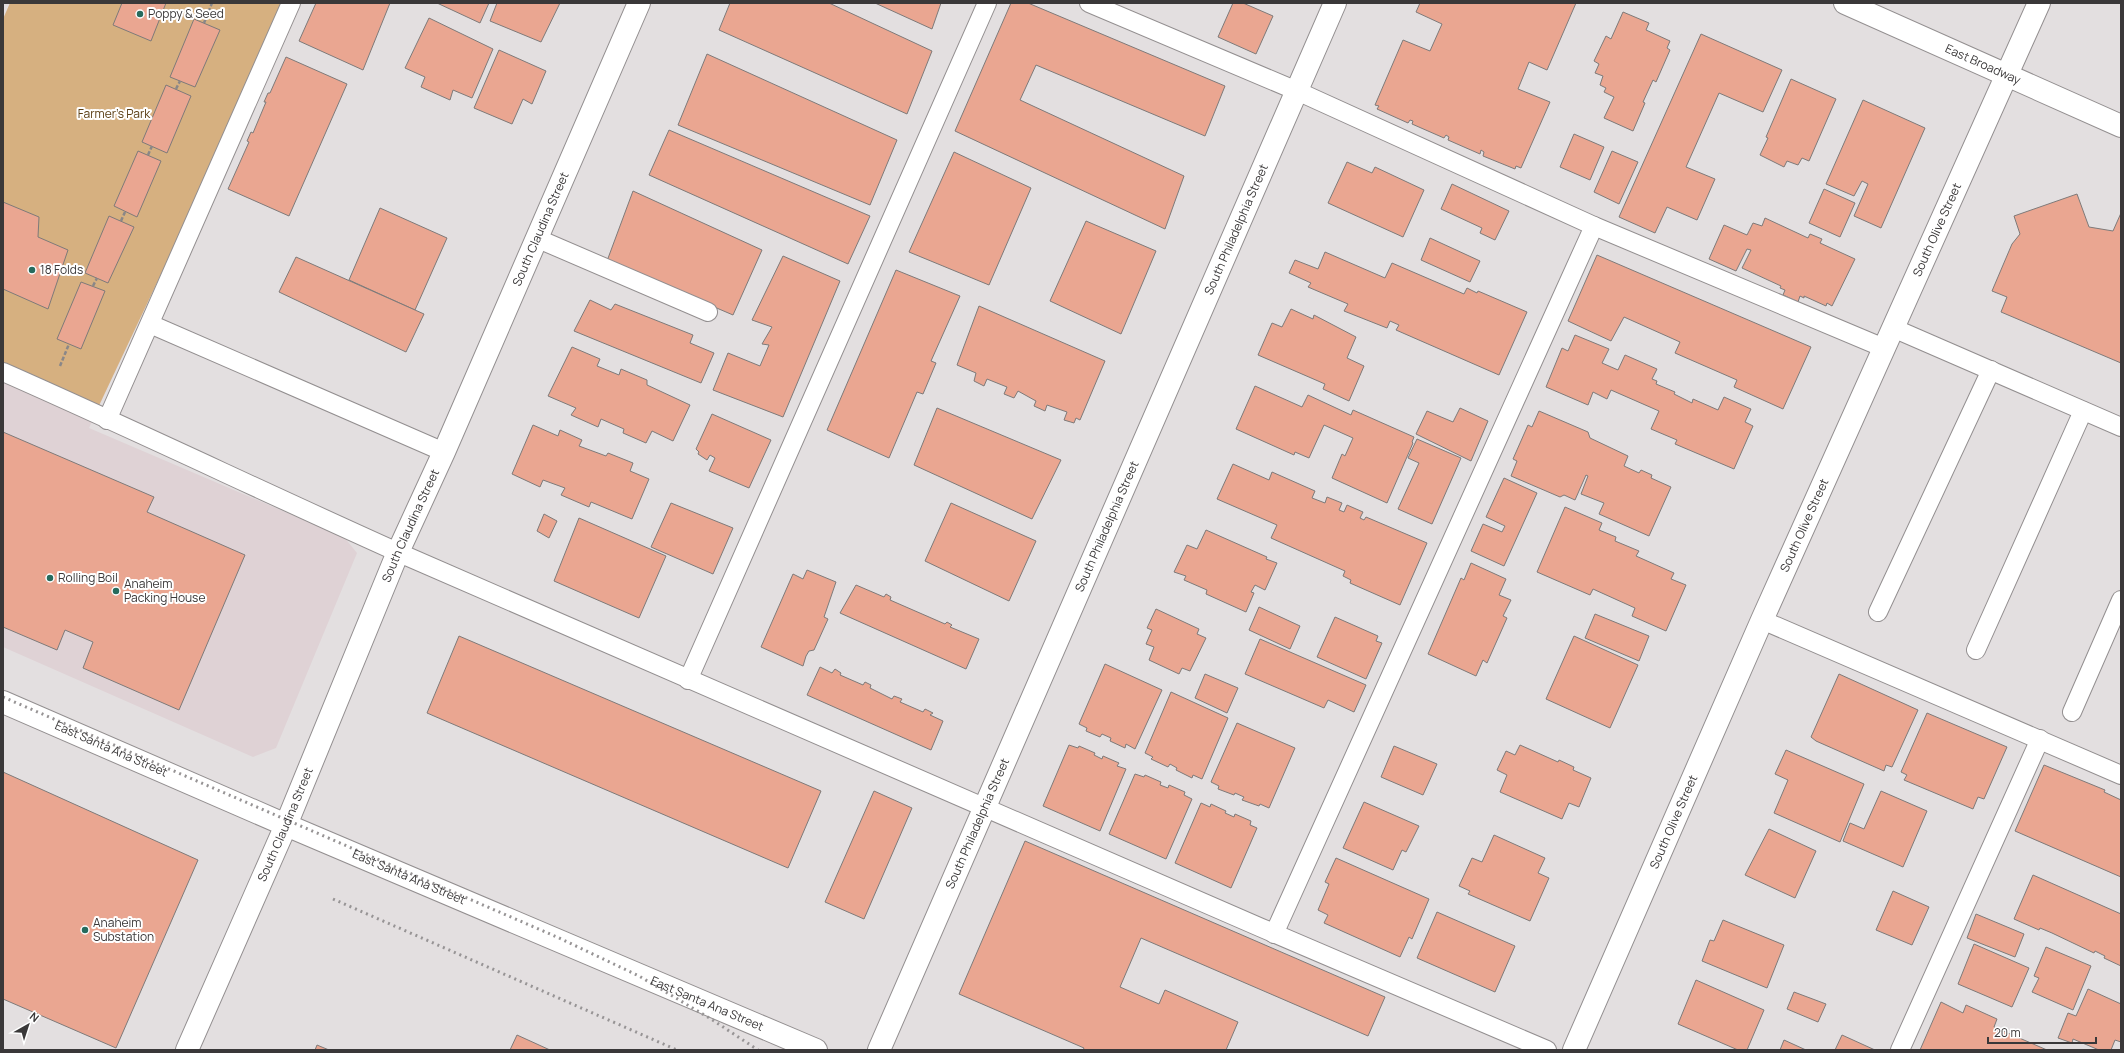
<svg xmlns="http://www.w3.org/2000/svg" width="2124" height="1053" font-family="Manrope,sans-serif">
  <rect width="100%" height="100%" fill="#e3dfe0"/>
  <!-- built -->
  <path fill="#dfd2d5" d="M10 3H284L89 428 344 537 357 553 276 748 253 757 3 647V19Z"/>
  <!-- green -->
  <path fill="#d6b080" d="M10 3H289L95 414 3 372V19Z"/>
  <!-- building -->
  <g fill="#eaa691" stroke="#7e7a79">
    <path d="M122 3H166L151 41 113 25Z"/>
    <path d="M316 3H390L363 70 299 41Z"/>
    <path d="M437 3H489L480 23Z"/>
    <path d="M497 3H560L541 42 490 21Z"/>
    <path d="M730 3H829L932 51 907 114 719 30Z"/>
    <path d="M875 3H941L932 29Z"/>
    <path d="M1011 3H1028L1225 86 1205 136 1036 65 1020 100 1184 176 1165 229 955 131Z"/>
    <path d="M1233 3H1243L1273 16 1256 54 1218 37Z"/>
    <path d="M1420 3H1576L1547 70 1529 62 1518 89 1550 102 1521 168 1516 166 1515 169 1483 156 1484 152 1481 150 1480 154 1448 140 1449 137 1446 135 1444 138 1412 124 1413 121 1410 120 1408 123 1377 109 1379 106 1375 105 1403 40 1430 51 1442 24 1416 12Z"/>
    <path d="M1623 12 1649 23 1646 30 1670 41 1667 48 1670 50 1656 82 1653 80 1643 102 1645 103 1633 131 1604 118 1614 97 1604 92 1606 88 1600 85 1603 76 1595 73 1599 64 1594 61 1606 36 1611 39Z"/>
    <path d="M429 18 493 49 472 98 453 90 450 100 421 87 425 77 405 68Z"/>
    <path d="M194 19 220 30 195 87 170 77Z"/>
    <path d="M1701 34 1782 70 1763 112 1719 93 1686 167 1715 179 1697 220 1667 207 1655 233 1619 217Z"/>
    <path d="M499 50 546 71 532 104 523 99 512 124 474 108Z"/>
    <path d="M707 54 897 140 870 205 678 125Z"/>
    <path d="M286 57 347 84 289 216 228 189 249 142 247 141 251 132 253 133 266 102H264L268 93H270Z"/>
    <path d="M1791 79 1836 99 1809 161 1802 158 1798 165 1787 161 1784 167 1760 155 1768 138 1766 137Z"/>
    <path d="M166 85 191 96 167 153 142 142Z"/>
    <path d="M1863 100 1925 128 1881 228 1854 216 1868 184 1862 181 1854 196 1826 184Z"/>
    <path d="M669 130 870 216 848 264 649 175Z"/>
    <path d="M1574 134 1604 147 1590 180 1560 167Z"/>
    <path d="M138 151 161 161 137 217 114 206Z"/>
    <path d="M1612 151 1638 162 1619 204 1594 192Z"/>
    <path d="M954 152 1031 188 989 285 909 252Z"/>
    <path d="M1347 162 1372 173 1375 167 1424 190 1403 237 1328 203Z"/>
    <path d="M1452 184 1509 211 1495 240 1480 233 1482 228 1441 209Z"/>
    <path d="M1824 189 1855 203 1840 237 1809 223Z"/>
    <path d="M633 191 762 250 733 315 607 261Z"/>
    <path d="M2077 194 2089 227 2113 231 2121 213V363L2001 312 2007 297 1992 291 2012 244 2020 234 2014 216Z"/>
    <path d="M3 202 39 217 38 237 68 250 48 309 3 289Z"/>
    <path d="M380 208 447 238 415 310 349 280Z"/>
    <path d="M109 216 134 227 108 283 85 273Z"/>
    <path d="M1765 218 1808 238 1810 234 1822 239 1820 243 1855 259 1832 306 1827 303 1826 306 1804 296V298L1800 296 1798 302 1783 295 1785 290 1780 288 1781 286 1742 268 1751 250 1747 249 1736 271 1709 259 1724 225 1747 235 1753 223 1762 226Z"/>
    <path d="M1086 221 1156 251 1121 334 1050 301Z"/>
    <path d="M1430 238 1480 261 1470 282 1421 260Z"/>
    <path d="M1325 252 1385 278 1392 263 1464 294 1467 288 1477 293 1478 291 1527 312 1499 375 1396 330 1399 325 1390 321 1387 328 1344 311 1348 304 1308 287 1311 283 1289 273 1295 260 1318 269Z"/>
    <path d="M1597 255 1811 347 1783 409 1734 387 1737 380 1675 353 1680 342 1624 317 1611 341 1568 321Z"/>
    <path d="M783 256 840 281 783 417 713 390 728 353 760 366 769 345 762 344 772 327 752 320Z"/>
    <path d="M296 257 424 314 406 352 279 292Z"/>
    <path d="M896 270 960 296 931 361 936 363 923 394 917 392 889 458 827 430Z"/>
    <path d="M81 282 105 291 81 349 57 339Z"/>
    <path d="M590 300 611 310 615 304 693 335 690 343 714 353 701 383 574 331Z"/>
    <path d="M979 306 1105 361 1080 420 1076 418 1074 423 1064 420 1067 412 1047 405 1045 411 1034 406 1036 401 1018 391 1014 398 1004 394 1007 387 987 379 984 386 974 381 976 373 957 365Z"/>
    <path d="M1291 309 1313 319 1314 315 1356 337 1347 358 1364 366 1349 401 1323 389 1325 384 1258 355 1272 323 1282 327Z"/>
    <path d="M1575 335 1609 349 1602 363 1618 370 1625 355 1657 369 1652 379 1657 381 1656 384 1675 392 1674 394 1692 403 1693 399 1718 410 1724 397 1751 409 1745 422 1753 426 1734 469 1675 444 1677 440 1651 429 1659 411 1611 390 1607 399 1593 392 1588 405 1546 387 1562 348 1568 351Z"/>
    <path d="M572 347 600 359 597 366 619 375 621 369 647 380V385L690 405 673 441 652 431 646 443 623 433 624 429 601 419 598 427 571 415 576 408 548 396Z"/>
    <path d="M1255 386 1302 407 1308 395 1351 415 1353 410 1414 437 1412 442 1413 443 1387 503 1332 478 1342 454 1345 456 1353 438 1324 425 1309 458 1295 452 1294 455 1236 429Z"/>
    <path d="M937 408 1061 460 1032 519 914 465Z"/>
    <path d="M1460 408 1488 421 1471 461 1416 434 1427 411 1453 422Z"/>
    <path d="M1539 411 1588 432 1590 438 1628 456 1624 466 1639 473 1641 470 1652 475 1651 478 1671 487 1649 536 1599 514 1604 503 1581 494 1588 476 1586 475 1575 500 1564 495 1560 497 1511 476 1517 461 1513 459 1528 425 1532 427Z"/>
    <path d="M712 414 771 440 749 488 709 471 715 458 710 455 707 460 698 454 699 452 696 449Z"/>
    <path d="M533 425 558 436 560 430 582 440 579 446 606 456 608 453 633 463 630 471 649 479 632 519 591 502 589 507 561 495 565 488 543 480 540 487 512 474Z"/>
    <path d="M3 432 154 497 147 512 245 555 179 710 83 668 93 642 65 630 57 650 3 627Z"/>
    <path d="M1417 439 1461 458 1432 524 1398 509 1419 463 1408 458Z"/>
    <path d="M1233 464 1269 480 1272 472 1315 491 1312 498 1325 503 1327 497 1342 503 1339 510 1344 512 1347 505 1363 512 1360 518 1364 520 1366 517 1427 543 1400 605 1350 583 1351 580 1343 576 1345 571 1271 538 1277 525 1217 499Z"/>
    <path d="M1504 478 1537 493 1504 566 1471 551 1483 524 1502 532 1505 526 1486 517Z"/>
    <path d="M671 503 733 528 713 574 651 547Z"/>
    <path d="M951 503 1036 541 1009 601 925 561Z"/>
    <path d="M1565 507 1602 523 1599 530 1616 537 1615 541 1639 551 1636 556 1674 573 1671 579 1686 585 1666 631 1632 616 1635 608 1593 589 1590 595 1537 572Z"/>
    <path d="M544 514 557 521 549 538 537 531Z"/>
    <path d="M579 518 666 556 639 618 554 581Z"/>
    <path d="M1206 530 1267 557 1266 559 1277 563 1265 590 1255 585 1251 592 1254 593 1246 612 1206 594 1207 590 1184 580 1186 576 1174 572 1187 545 1197 549Z"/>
    <path d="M1471 563 1506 579 1499 595 1511 600 1503 616 1507 618 1487 663 1483 660 1476 676 1428 654 1461 578 1464 580Z"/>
    <path d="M807 570 836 582 824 617 828 619 814 650 809 651 806 656 803 666 761 647 793 574 803 579Z"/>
    <path d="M856 585 884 597 886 594 891 597 890 600 945 624 947 622 952 625 950 627 979 639 966 669 840 613Z"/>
    <path d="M1259 607 1300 626 1290 649 1249 630Z"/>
    <path d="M1156 609 1199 629 1197 634 1206 638 1190 671 1182 668 1179 674 1149 660 1154 647 1146 644 1152 630 1147 628Z"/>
    <path d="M1595 614 1649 636 1639 661 1585 638Z"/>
    <path d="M1335 617 1378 636 1376 641 1382 643 1366 679 1317 657Z"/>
    <path d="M459 636 821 791 788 868 427 713Z"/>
    <path d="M1574 636 1638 665 1610 728 1546 699Z"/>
    <path d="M1260 639 1366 685 1354 712 1328 700 1324 708 1245 674Z"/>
    <path d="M1105 664 1162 690 1135 749 1126 744 1125 748 1110 741 1111 738 1102 734 1100 737 1086 731 1087 728 1079 724Z"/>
    <path d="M820 667 832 673 835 669 841 673 840 675 863 685 865 682 871 685 870 688 892 699 894 696 902 699 900 702 923 712 925 709 933 713 930 715 943 721 931 750 807 695Z"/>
    <path d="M1205 674 1238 688 1227 713 1195 698Z"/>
    <path d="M1839 674 1918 710 1892 767 1886 765 1884 771 1816 741 1811 737Z"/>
    <path d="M1171 692 1228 718 1202 779 1193 775 1192 778 1176 770 1177 768 1170 764 1168 767 1151 759 1153 757 1145 753Z"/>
    <path d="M1927 713 2007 747 1984 799 1978 797 1973 809 1904 780 1907 775 1901 772Z"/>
    <path d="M1237 723 1295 748 1269 808 1260 804 1259 806 1242 800 1244 797 1235 793 1234 795 1218 789 1219 786 1211 782Z"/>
    <path d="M1069 745 1078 748 1079 746 1095 753 1094 755 1102 759 1103 756 1119 763 1117 766 1126 769 1100 831 1043 806Z"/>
    <path d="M1520 745 1558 762 1559 760 1574 767 1573 770 1591 778 1579 807 1569 803 1562 819 1500 792 1507 775 1497 770 1506 751 1515 755Z"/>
    <path d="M1394 746 1437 764 1423 795 1381 777Z"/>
    <path d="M1786 750 1864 784 1840 842 1774 813 1788 780 1775 774Z"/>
    <path d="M2044 765 2105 790 2104 792 2121 800V877L2015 831Z"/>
    <path d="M3 772 198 860 116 1048 3 999Z"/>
    <path d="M1135 774 1144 777 1145 775 1161 782 1160 785 1168 788 1169 785 1185 792 1184 795 1192 799 1166 859 1109 834Z"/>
    <path d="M874 791 912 808 864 919 825 902Z"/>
    <path d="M1881 791 1927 811 1903 867 1843 841 1850 823 1864 829Z"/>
    <path d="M1364 802 1419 826 1406 852 1402 850 1393 870 1343 848Z"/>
    <path d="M1201 803 1210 807 1211 804 1226 811 1225 813 1234 817 1235 814 1251 821 1250 825 1257 828 1231 888 1175 863Z"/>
    <path d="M1769 829 1816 851 1795 898 1745 875Z"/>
    <path d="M1494 835 1545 858 1538 873 1549 878 1530 921 1468 894 1470 891 1459 886 1472 858 1482 862Z"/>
    <path d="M1025 841 1385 997 1368 1036 1141 938 1120 987 1159 1004 1165 990 1238 1022 1226 1050H1083L1084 1048 959 994Z"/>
    <path d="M1336 858 1429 899 1412 939 1409 937 1400 957 1324 923 1328 915 1318 910 1329 884 1325 882Z"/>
    <path d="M2033 875 2121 914V966L2104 958 2105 956 2095 951 2094 953 2052 933 2040 928 2039 930 2014 919Z"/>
    <path d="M1893 891 1929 907 1912 945 1876 930Z"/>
    <path d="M1437 912 1515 946 1495 992 1417 958Z"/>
    <path d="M1976 914 2024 934 2015 957 1967 938Z"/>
    <path d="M1723 920 1784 945 1767 988 1702 961 1710 940 1714 941Z"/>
    <path d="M1974 944 2029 968 2012 1007 1958 984Z"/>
    <path d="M2046 947 2091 966 2073 1010 2032 992 2039 978 2034 976Z"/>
    <path d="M1696 980 1764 1010 1747 1050H1738L1678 1024Z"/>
    <path d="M2088 989 2121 1004V1042L2115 1040 2111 1050H2099L2073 1039 2072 1043 2058 1038 2068 1013 2076 1016Z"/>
    <path d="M1794 992 1826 1004 1818 1022 1787 1009Z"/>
    <path d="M1941 1002 1963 1013 1966 1005 1997 1019 1994 1027 2047 1050H1920Z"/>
    <path d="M517 1035 550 1050H510Z"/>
    <path d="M1842 1035 1875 1050H1835Z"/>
    <path d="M1784 1040 1806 1050H1780Z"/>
    <path d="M317 1045 329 1050H315Z"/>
  </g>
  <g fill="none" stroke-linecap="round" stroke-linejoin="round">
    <!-- lane casing -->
    <g stroke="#938f90" stroke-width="20">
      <g id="lane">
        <path d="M1089 3 1297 91 1594 226 1884 348"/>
        <path d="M536 238 708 312"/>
        <path d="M150 324 444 452"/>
        <path d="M1893 328 2121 427"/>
        <path d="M3 372C137 431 270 495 404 555 783 723 1165 887 1547 1050"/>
        <path d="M107 420 291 3"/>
        <path d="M1878 612 1991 370"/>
        <path d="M1762 620 2121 775"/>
        <path d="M1976 650 2083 411"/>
        <path d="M688 680 987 3"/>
        <path d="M2072 712 2121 600"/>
        <path d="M1274 934 1594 226"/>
        <path d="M1900 1050 2040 739"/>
      </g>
    </g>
    <!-- street casing -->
    <g stroke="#938f90" stroke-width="24">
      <g id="street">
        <path id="s1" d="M187 1050 286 825 398 552 444 452 639 3"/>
        <path id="s2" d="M879 1050 1335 3"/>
      </g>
    </g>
    <!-- secondary casing -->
    <g stroke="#938f90" stroke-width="24">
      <g id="secondary">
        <path id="s3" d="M1845 3 2121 126"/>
        <path id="s4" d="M3 702 286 825 816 1050"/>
        <path id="s5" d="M1574 1050 1762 620 2039 3"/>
      </g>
    </g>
    <!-- path -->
    <g stroke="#8a8788" stroke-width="2.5" stroke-dasharray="4 2" stroke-linecap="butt">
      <path d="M204 23 212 3"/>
      <path d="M176 89 180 81"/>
      <path d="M148 155 152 146"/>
      <path d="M121 221 125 212"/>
      <path d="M93 286 97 278"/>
      <path d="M60 366 69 344"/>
    </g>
    <!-- lane -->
    <use href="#lane" stroke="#fff" stroke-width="18"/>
    <!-- street -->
    <use href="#street" stroke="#fff" stroke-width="22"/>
    <!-- secondary -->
    <use href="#secondary" stroke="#fff" stroke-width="22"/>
    <!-- rail -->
    <g stroke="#979495" stroke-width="3" stroke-dasharray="2 4" stroke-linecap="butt">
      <path d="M3 697 557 937 639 976 711 1019 758 1050"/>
      <path d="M333 899 677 1050"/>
    </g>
  </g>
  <!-- markers -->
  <g fill="#266b5d" stroke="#fff" stroke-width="1.5">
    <circle cx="140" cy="14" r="4"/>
    <circle cx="32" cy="270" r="4"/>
    <circle cx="50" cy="578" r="4"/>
    <circle cx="116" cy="591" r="4"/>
    <circle cx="85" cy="930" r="4"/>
  </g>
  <g text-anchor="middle" stroke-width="4" stroke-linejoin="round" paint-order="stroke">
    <!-- poi labels -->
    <g font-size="12" fill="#3a3839" stroke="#fff" text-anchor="start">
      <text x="148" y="18">Poppy &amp; Seed</text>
      <text x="40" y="274">18 Folds</text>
      <text x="58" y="582">Rolling Boil</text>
      <text x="124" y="588">Anaheim<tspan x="124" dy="14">Packing House</tspan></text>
      <text x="93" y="927">Anaheim<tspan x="93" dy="14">Substation</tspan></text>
    </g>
    <!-- street labels -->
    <g font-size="12" fill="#3a3839" stroke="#fff">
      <text dy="4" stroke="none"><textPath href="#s3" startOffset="151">East Broadway</textPath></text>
      <text dy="4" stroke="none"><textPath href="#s1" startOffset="894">South Claudina Street</textPath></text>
      <text dy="4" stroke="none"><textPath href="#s2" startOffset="895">South Philadelphia Street</textPath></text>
      <text dy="4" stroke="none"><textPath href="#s5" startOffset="897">South Olive Street</textPath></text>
      <text dy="4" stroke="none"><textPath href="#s1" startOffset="570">South Claudina Street</textPath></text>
      <text dy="4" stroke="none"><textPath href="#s2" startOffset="571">South Philadelphia Street</textPath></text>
      <text dy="4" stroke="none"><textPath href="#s5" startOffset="573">South Olive Street</textPath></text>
      <text dy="4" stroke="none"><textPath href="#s4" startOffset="118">East Santa Ana Street</textPath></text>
      <text dy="4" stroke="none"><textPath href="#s5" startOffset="249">South Olive Street</textPath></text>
      <text dy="4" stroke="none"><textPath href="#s1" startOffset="246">South Claudina Street</textPath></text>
      <text dy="4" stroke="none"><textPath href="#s2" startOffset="247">South Philadelphia Street</textPath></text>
      <text dy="4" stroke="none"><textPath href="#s4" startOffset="442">East Santa Ana Street</textPath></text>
      <text dy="4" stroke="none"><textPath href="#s4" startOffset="766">East Santa Ana Street</textPath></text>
    </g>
    <!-- park labels -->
    <g font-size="12" fill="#593c12" stroke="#fff">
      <text x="114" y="118">Farmer's Park</text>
    </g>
  </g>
  <!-- border -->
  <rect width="2124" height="1053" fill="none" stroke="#3a3839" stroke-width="8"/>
  <!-- north arrow -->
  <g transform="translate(28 1025) rotate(39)" stroke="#ffffff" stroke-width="3" paint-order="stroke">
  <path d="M0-3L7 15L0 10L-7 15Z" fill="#3a3839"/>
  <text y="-6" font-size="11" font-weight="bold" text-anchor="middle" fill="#3a3839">N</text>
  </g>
  <!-- scale -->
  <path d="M1988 1037v6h108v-6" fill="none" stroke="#3a3839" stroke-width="2"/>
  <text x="1994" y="1037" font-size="12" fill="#3a3839" stroke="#ffffff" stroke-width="3" paint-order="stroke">20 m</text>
</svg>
